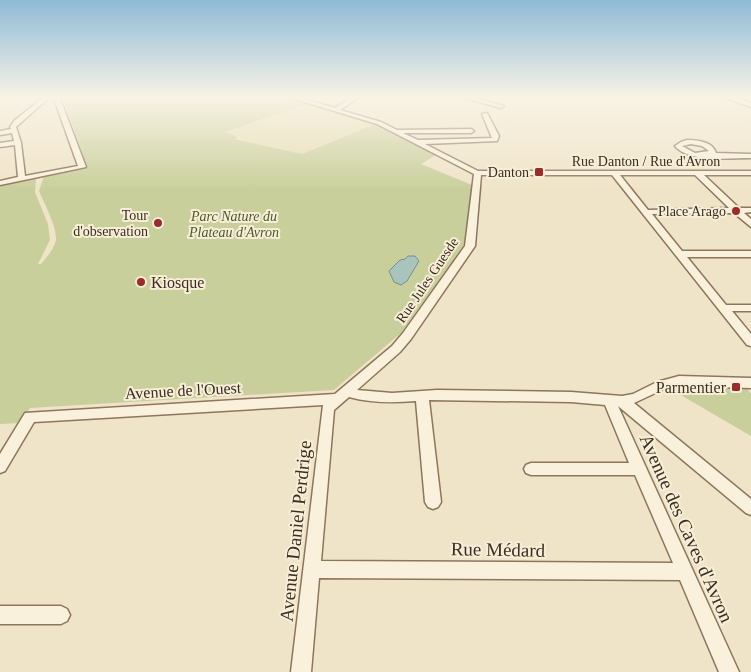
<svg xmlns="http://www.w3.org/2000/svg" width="751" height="672" font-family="Georgia,serif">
  <rect width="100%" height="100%" fill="#f0e4c8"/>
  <!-- farmland -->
  <path fill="#e6deb5" d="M307 104 375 124 302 154 246 141 224 132Z"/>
  <!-- green -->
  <g fill="#c9cf9b">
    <path d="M62 96H281L307 104 225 132 238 137 235 139 302 154 375 124 436 155 421 164 472 185 464 246 401 333 334 390 30 408 20 423 0 424V185L36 178 35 192 48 224 50 240 38 264H41C47 257 54 249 56 240 57 227 44 203 39 191L44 176 88 168Z"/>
    <path d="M667 387 747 388 751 394V436Z"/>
  </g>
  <!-- water -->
  <path fill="#a9c4bc" stroke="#6f938a" d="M408 256H415L419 261 407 281 401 285 394 282 389 271 400 260 405 259Z"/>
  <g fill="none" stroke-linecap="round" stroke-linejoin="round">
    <!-- minor casing -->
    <g stroke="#8d765c" stroke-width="3">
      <g id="minor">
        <path d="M45 96H51L16 127 21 143 25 176 78 166 53 96H59L86 167 0 185V181L18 177 15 145 0 147V143L14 141 12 133 0 135V131L11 129 10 127 14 121Z"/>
        <path d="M285 96H294L335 108 354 96H361L340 110 381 122 397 130 471 129 474 131 471 133H403L418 140 492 138 482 114 487 113 499 136 497 141 425 144 478 171H751V175H704L739 208H751V212L744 213 751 219V227L734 213 652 214 682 251H751V257H687L726 305H751V311H732L751 334V346L747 345 612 175H481L475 246 411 339 400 352 357 390 392 393 437 390 571 392 622 396 633 394 657 382 679 376 751 378V388L679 386 664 389 634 403 751 499V515L746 513 618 406 739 672H719L680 580 319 578 311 672H291L323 405 34 422 5 471 0 473V454L25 413 335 394 392 346 403 333 465 246 474 174 377 124ZM620 175H695L729 208 648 210ZM349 397C371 403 393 403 416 401L425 502 428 507 433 509 438 507 441 502 429 400 571 402 605 405 629 463H531L526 465 524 469 526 473 531 475H635L673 563 321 561 334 410Z"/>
        <path d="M458 96H468L504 106 501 108Z"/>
        <path d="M721 96H730L751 103V107Z"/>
        <path d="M687 140C698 140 713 142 716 153L751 154V158C730 158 689 163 675 146L681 142ZM691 144 702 146 709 151 695 153 682 146Z"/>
        <path d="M0 606H61L67 609 70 615 67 621 61 624H0Z"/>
      </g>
    </g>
    <!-- minor -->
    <use href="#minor" fill="#faf1dc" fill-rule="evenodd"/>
  </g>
  <!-- sky -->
  <linearGradient id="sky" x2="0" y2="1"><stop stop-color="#8fbad6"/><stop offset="0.51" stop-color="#f8f3e6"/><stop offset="1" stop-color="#f8f3e6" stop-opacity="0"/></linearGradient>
  <rect width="751" height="190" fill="url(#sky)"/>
  <!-- markers -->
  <g fill="#9e2a2b" stroke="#f7eed8" stroke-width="2">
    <rect x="534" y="167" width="10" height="10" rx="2.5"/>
    <circle cx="736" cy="211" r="5"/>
    <circle cx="158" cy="223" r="5"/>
    <circle cx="141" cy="282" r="5"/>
    <rect x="731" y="382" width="10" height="10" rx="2.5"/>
  </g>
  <g text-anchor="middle" stroke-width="4" stroke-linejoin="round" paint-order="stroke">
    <!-- far-street labels -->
    <g font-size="14" fill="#3d2e20" stroke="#f7eed8">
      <text x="646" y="166">Rue Danton / Rue d'Avron</text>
      <text transform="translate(427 280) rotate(-56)" y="5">Rue Jules Guesde</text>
    </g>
    <!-- far-poi labels -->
    <g font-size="14" fill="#3d2e20" stroke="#f7eed8" text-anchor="end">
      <text x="529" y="177">Danton</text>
      <text x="726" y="216">Place Arago</text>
      <text x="148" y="220">Tour<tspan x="148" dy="16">d'observation</tspan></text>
    </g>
    <!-- far-park labels -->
    <g font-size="14" font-style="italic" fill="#4d5a26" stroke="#f7eed8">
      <text x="234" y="221">Parc Nature du<tspan x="234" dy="16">Plateau d'Avron</tspan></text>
    </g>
    <!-- poi labels -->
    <g font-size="16" fill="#3d2e20" stroke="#f7eed8" text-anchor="start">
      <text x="151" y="288">Kiosque</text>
      <text x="726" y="393" text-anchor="end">Parmentier</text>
    </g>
    <!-- street labels -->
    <g font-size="16" fill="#3d2e20" stroke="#f7eed8">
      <text transform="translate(183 390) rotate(-3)" y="6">Avenue de l'Ouest</text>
    </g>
    <!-- near-street labels -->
    <g font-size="19" fill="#3d2e20" stroke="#f7eed8">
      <text transform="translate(687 528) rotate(66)" y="7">Avenue des Caves d'Avron</text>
      <text transform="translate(295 531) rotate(-84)" y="7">Avenue Daniel Perdrige</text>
      <text transform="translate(498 549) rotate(1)" y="7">Rue Médard</text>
    </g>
  </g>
</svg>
